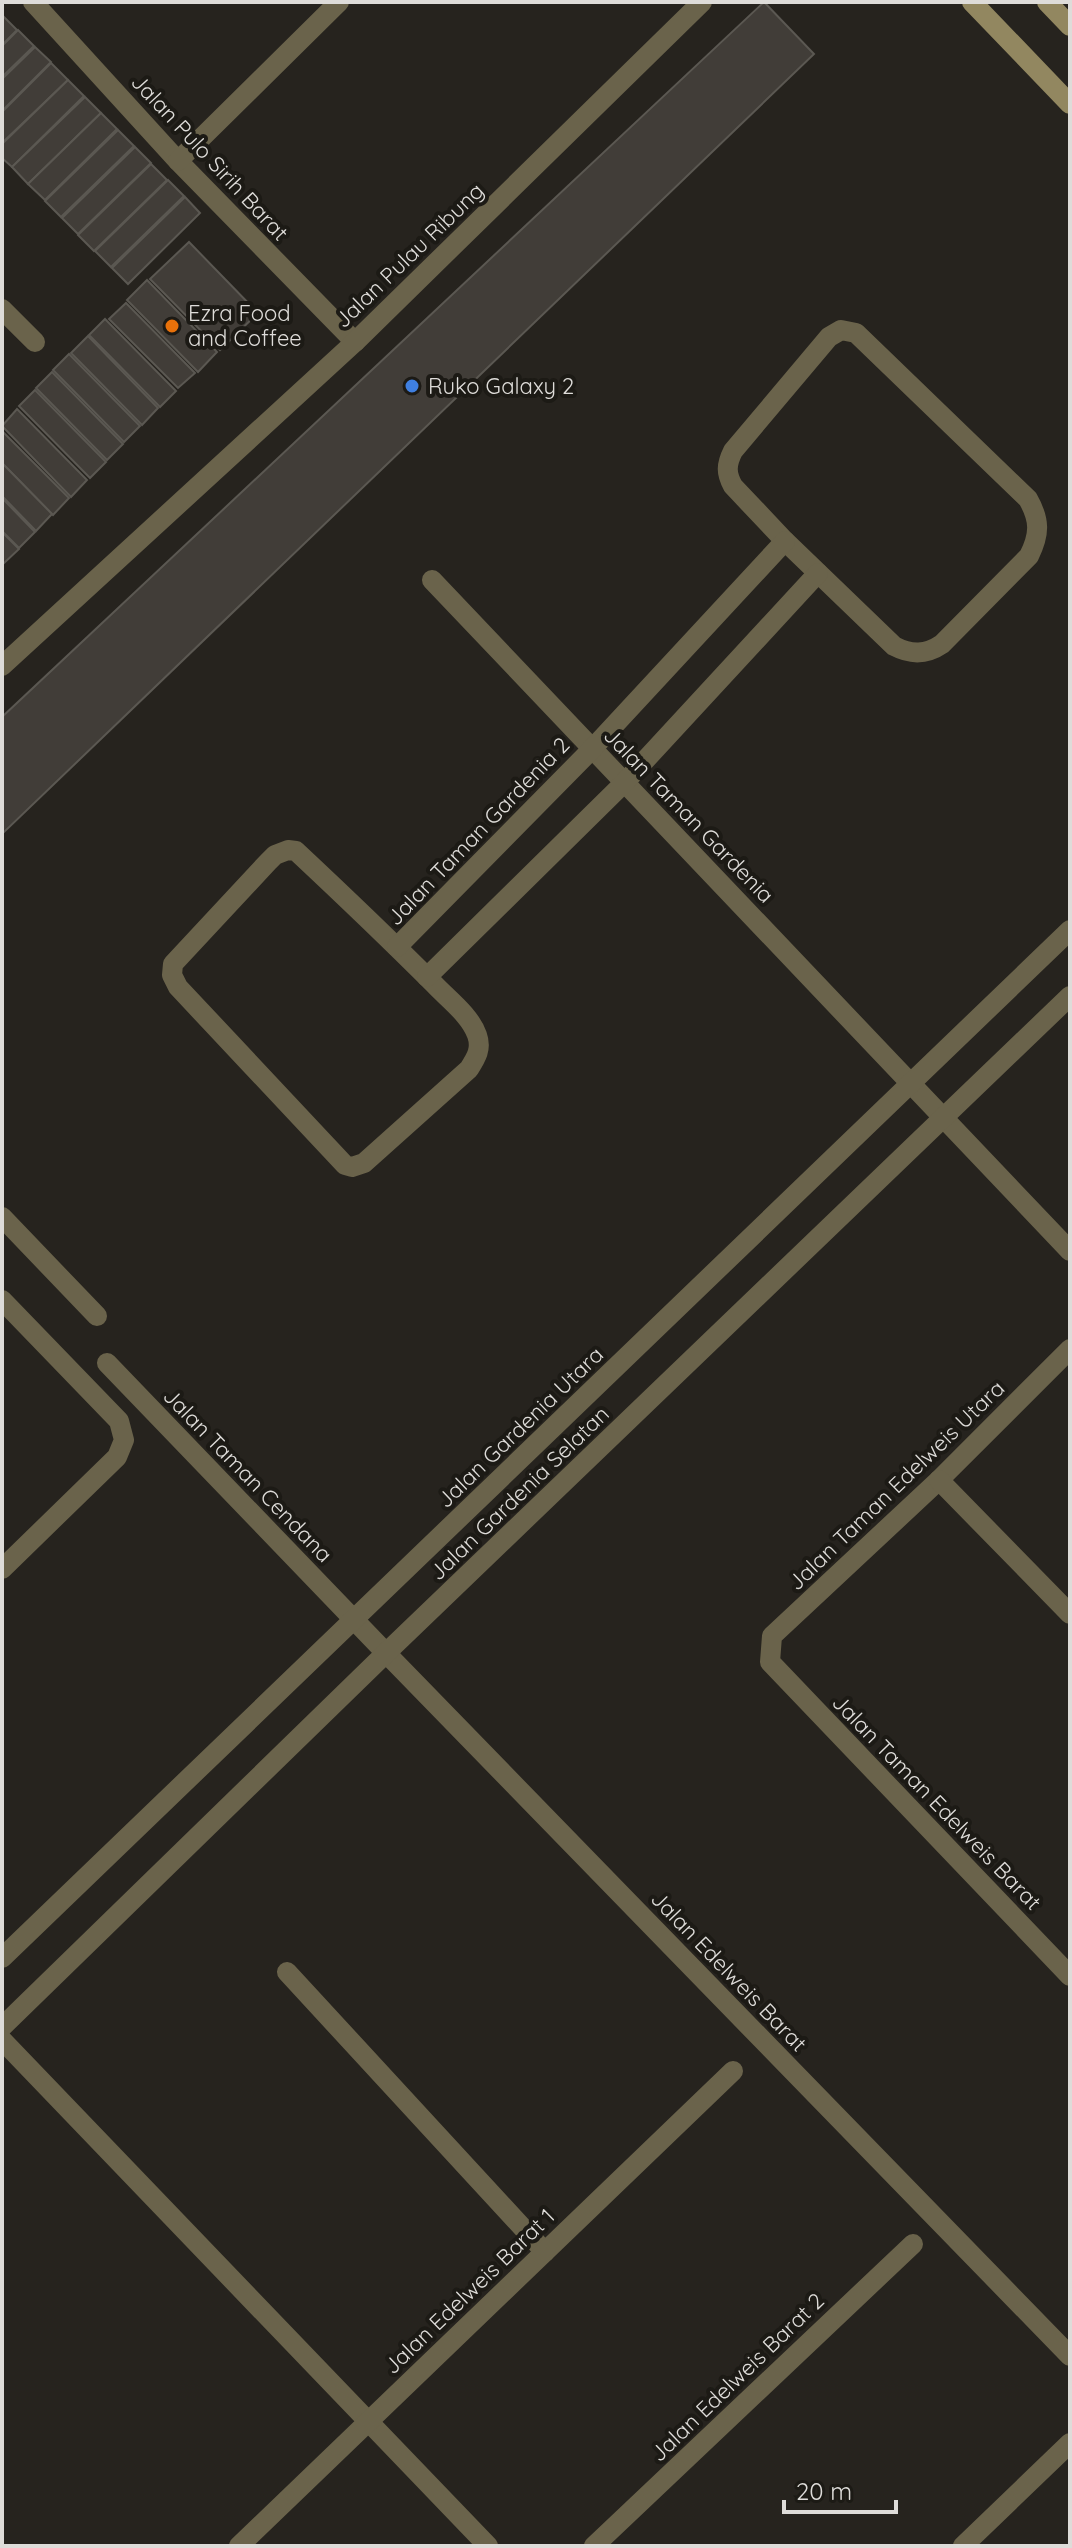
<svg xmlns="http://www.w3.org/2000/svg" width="1072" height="2548" font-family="Quicksand,sans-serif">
  <rect width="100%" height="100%" fill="#26231e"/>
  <!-- building -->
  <g fill="#413d38" stroke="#5b5852" stroke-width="2">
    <path d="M764 2 814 54 2 834V717Z"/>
    <path d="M2 15 17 30 2 45Z"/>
    <path d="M18 30 34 46 2 77V46Z"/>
    <path d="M35 47 51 62 2 111V79Z"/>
    <path d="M51 63 68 80 2 143V112Z"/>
    <path d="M68 80 84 96 12 167 2 158V144Z"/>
    <path d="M85 97 101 113 28 184 12 167Z"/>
    <path d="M101 113 117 129 45 200 28 184Z"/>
    <path d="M118 130 134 146 61 217 45 201Z"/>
    <path d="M135 147 151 163 78 234 62 218Z"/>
    <path d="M151 164 167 180 94 251 78 235Z"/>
    <path d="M168 180 184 196 111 267 95 251Z"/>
    <path d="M185 197 200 213 128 284 112 268Z"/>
    <path d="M189 242 258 313 220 350 150 279Z"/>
    <path d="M147 280 217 352 198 372 127 300Z"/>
    <path d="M126 303 195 373 178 388 109 319Z"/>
    <path d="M105 319 176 391 160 407 89 335Z"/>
    <path d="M88 336 158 408 142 425 71 353Z"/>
    <path d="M69 354 140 426 124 442 53 370Z"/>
    <path d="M52 372 123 444 107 460 36 388Z"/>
    <path d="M35 390 106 462 90 478 19 406Z"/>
    <path d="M17 409 87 480 71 497 2 426Z"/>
    <path d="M2 431 69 498 53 515 2 463Z"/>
    <path d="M2 463 52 514 36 531 2 496Z"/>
    <path d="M2 498 35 532 19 548 2 531Z"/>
    <path d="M2 532 19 549 3 564H2Z"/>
  </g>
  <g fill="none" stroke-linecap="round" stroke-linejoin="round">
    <!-- minor -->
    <g stroke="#6a634b" stroke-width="20">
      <path d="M33 2 178 161 355 342"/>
      <path d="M178 161 339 2"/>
      <path d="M2 309 35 342"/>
      <path d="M841 330 856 333 1028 499C1040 520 1040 534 1029 556L942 644C926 655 911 655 894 646L785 541 733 486C726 473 726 465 733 451L829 337Z"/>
      <path d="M432 580 1070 1251"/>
      <path d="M2 666 355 342 702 2"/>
      <path d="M288 850 296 851C343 895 389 939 434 984 448 999 470 1015 477 1035 482 1049 476 1058 469 1069L364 1163 352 1167 345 1165 178 987 172 975 173 964 268 862 275 855Z"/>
      <path d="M397 947 593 748 785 541"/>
      <path d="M427 977 625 782 818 573"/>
      <path d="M2 1217 97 1316"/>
      <path d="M2 1300 119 1421 124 1440 117 1457 2 1569"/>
      <path d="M1070 1349 939 1480 772 1636 770 1662 1070 1976"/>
      <path d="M107 1363 386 1653 1070 2356"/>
      <path d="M939 1480 1070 1614"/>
      <path d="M2 1958 1070 930"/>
      <path d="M287 1972 545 2252"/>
      <path d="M2 2027 386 1653 1070 996"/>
      <path d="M2 2040 488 2546"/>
      <path d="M239 2546 733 2071"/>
      <path d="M594 2546 913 2244"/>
      <path d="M963 2546 1070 2443"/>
    </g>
    <!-- secondary -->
    <g stroke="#928760" stroke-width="20">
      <path d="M972 2 1070 104"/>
      <path d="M1047 2 1070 26"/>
    </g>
  </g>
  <!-- markers -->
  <circle fill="#e8710a" stroke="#1c1a15" stroke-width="3" cx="172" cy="326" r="8"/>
  <circle fill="#3f7fe0" stroke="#1c1a15" stroke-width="3" cx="412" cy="386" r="8"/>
  <g text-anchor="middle" stroke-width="8" stroke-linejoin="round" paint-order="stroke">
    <!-- street labels -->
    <g font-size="22" fill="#dedcd9" stroke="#1c1a15">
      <text transform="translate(210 157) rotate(47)" y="8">Jalan Pulo Sirih Barat</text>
      <text transform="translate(409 255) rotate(-44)" y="8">Jalan Pulau Ribung</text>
      <text transform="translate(689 815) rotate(46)" y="8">Jalan Taman Gardenia</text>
      <text transform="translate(478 831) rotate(-46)" y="8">Jalan Taman Gardenia 2</text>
      <text transform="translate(520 1427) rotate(-44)" y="8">Jalan Gardenia Utara</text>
      <text transform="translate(248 1475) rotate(46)" y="8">Jalan Taman Cendana</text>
      <text transform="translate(896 1485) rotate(-44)" y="8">Jalan Taman Edelweis Utara</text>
      <text transform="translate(519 1493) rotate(-44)" y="8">Jalan Gardenia Selatan</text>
      <text transform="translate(937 1802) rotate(46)" y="8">Jalan Taman Edelweis Barat</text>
      <text transform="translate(729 1971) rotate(46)" y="8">Jalan Edelweis Barat</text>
      <text transform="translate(469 2291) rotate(-44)" y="8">Jalan Edelweis Barat 1</text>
      <text transform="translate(737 2377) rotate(-44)" y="8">Jalan Edelweis Barat 2</text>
    </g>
    <!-- poi labels -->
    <g font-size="22" fill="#dedcd9" stroke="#1c1a15" text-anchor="start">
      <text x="188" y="321">Ezra Food<tspan x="188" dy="25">and Coffee</tspan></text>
      <text x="428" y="394">Ruko Galaxy 2</text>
    </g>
  </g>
  <!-- border -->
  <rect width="1072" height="2548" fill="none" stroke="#dedcd9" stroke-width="8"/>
  <!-- scale -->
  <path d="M784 2500v12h112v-12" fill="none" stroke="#dedcd9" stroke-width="4"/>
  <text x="796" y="2500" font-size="24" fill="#dedcd9" stroke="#1c1a15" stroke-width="6" paint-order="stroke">20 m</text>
</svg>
